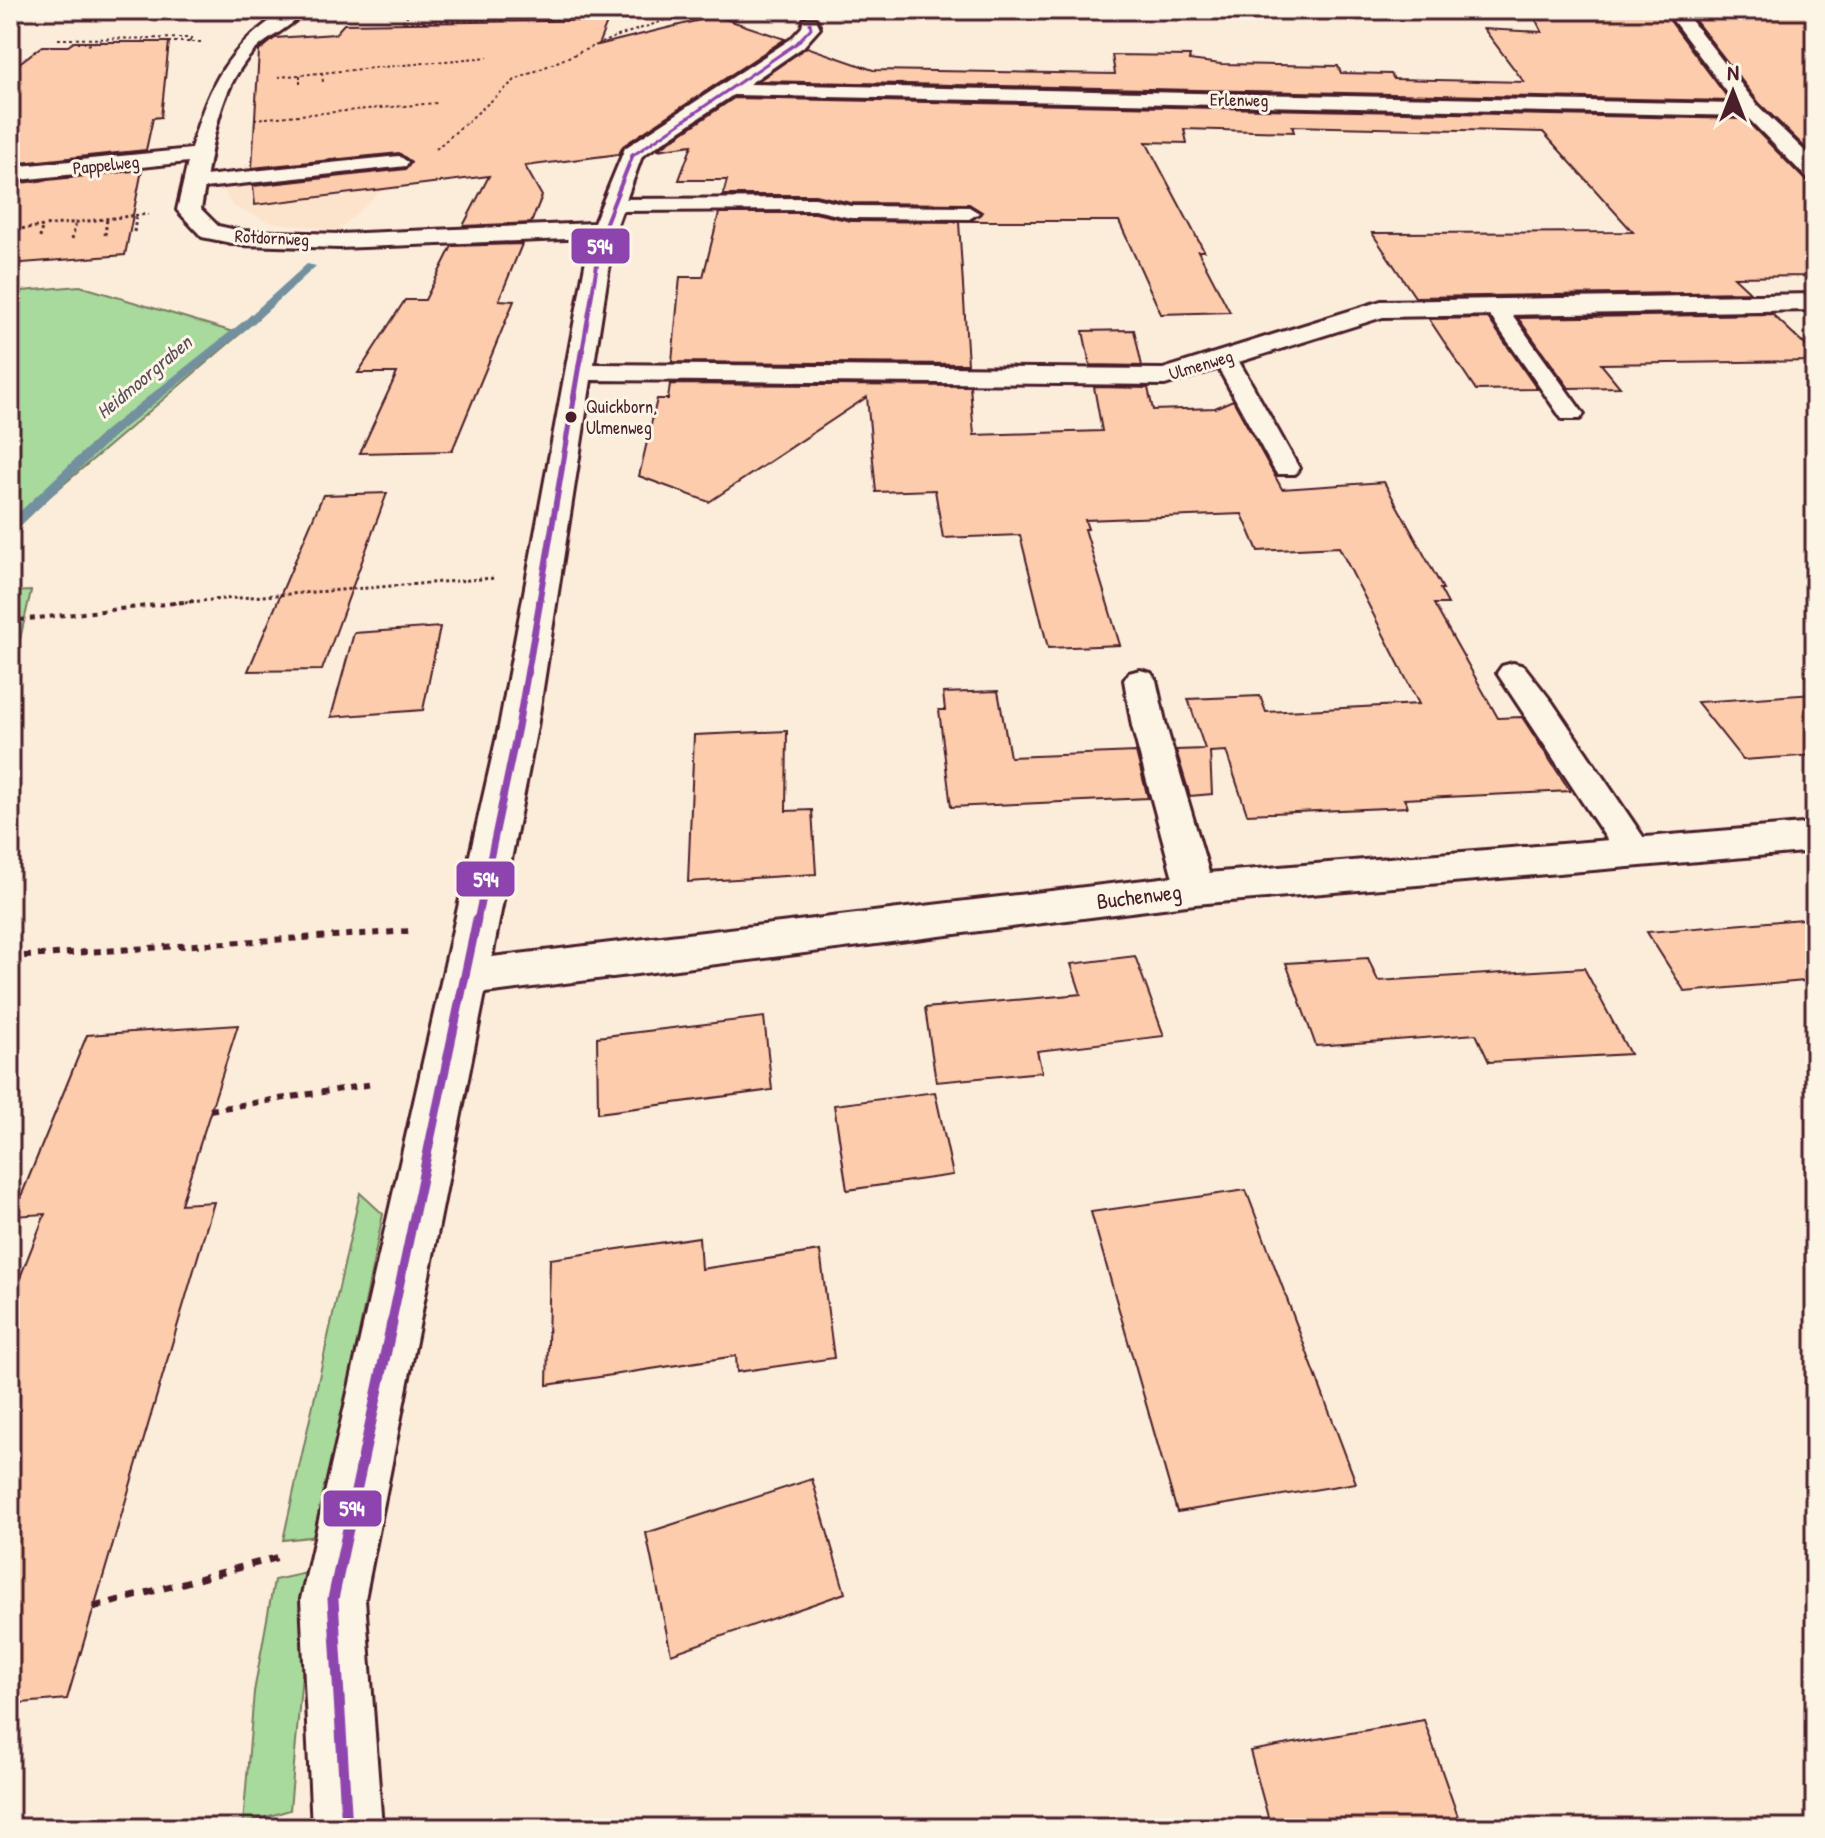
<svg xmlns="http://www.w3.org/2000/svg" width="1825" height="1838" font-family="'Patrick Hand',sans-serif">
  <rect width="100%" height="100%" fill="#fcedda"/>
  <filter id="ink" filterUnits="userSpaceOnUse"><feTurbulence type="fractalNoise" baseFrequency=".0125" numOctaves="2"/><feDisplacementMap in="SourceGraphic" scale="16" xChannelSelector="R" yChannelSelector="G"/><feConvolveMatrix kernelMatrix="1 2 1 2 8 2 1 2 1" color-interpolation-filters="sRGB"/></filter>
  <g filter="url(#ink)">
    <!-- built -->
    <path fill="#fce3cc" d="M408 148 414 162 338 230 269 222 232 206 222 187 226 176 245 173V165Z"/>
    <!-- green -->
    <g fill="#a8da9b" stroke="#797c63" stroke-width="2">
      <path d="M80 286 240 334 10 530V292Z"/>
      <path d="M31 591 10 683V592Z"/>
      <path d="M360 1193 383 1214 318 1536 283 1540Z"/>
      <path d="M311 1572 290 1810 243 1824 254 1692 274 1580Z"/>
    </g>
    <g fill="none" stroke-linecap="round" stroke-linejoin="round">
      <!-- stream -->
      <path fill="#73909f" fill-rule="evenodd" d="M307 264 316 266 253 324 114 436 15 531 10 532V521L106 430 245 320Z"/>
    </g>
    <!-- building -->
    <g fill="#fcccac" stroke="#4a1f2b" stroke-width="2">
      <path d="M1531 10H1662L1730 101 758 81 807 47 873 70 1115 74 1112 55 1190 56 1189 60 1221 64 1338 66 1341 73 1391 74 1394 79 1524 82 1484 29 1542 32Z"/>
      <path d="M1687 10H1815V157L1760 104Z"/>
      <path d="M716 16 785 39 623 146 619 154 525 166 542 196 531 223 463 226 489 176 255 205 253 186 406 169 411 163 399 153 252 168 259 51 275 38 335 34 344 24 608 20 598 45Z"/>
      <path d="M74 42H169L161 117 153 118 146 150 10 164V70L42 46H68Z"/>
      <path d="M734 98 1745 119 1805 180 1815 183V276L1734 277 1750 292 1415 297 1372 233 1633 232 1543 132 1292 126 1294 132 1184 129 1187 143 1146 142 1204 251H1198L1230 312 1161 314 1119 221H971L982 212 969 204 851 203 815 195H723L727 180H679L692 145 657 150Z"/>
      <path d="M142 170 125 255 10 264V184Z"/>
      <path d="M719 213H815L851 221 959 222 968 364 672 362 680 277H703Z"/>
      <path d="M522 244 499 300 514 301 452 451 360 453 397 373H358L405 300H425L452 246Z"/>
      <path d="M1772 314 1815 354V361L1601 364 1620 387 1569 388 1518 318Z"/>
      <path d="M1488 318 1537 389 1476 390 1429 319Z"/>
      <path d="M1134 330 1142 366 1090 365 1083 331Z"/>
      <path d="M670 384 970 386 974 435 1102 431 1094 387 1148 388 1153 410 1215 408 1233 400 1282 489 1384 482 1443 589H1440L1448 604H1434L1498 718 1522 717 1570 791 1404 799 1408 807 1247 814 1226 751 1210 752 1212 794 1190 796 1176 750 1205 749 1188 699 1260 696 1266 712 1419 704 1339 547 1258 551 1242 514 1085 520 1088 529H1085L1120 645 1048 648 1020 535 943 538 935 490 876 492 867 397 709 502 639 476 657 399H668Z"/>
      <path d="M387 493 322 670 248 671 323 495Z"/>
      <path d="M440 627 423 710 331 717 354 633Z"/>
      <path d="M998 691 1010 757 1136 752 1148 798 951 807 939 710H945L943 693Z"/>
      <path d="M1815 694V755L1743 760 1697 702Z"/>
      <path d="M787 731 786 811 812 810 816 874 688 882 694 735Z"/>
      <path d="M1815 918V980L1685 992 1647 932Z"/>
      <path d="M1135 956 1164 1036 1037 1051 1042 1072 936 1082 925 1008 1081 994 1071 964Z"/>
      <path d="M1368 958 1378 981 1584 968 1630 1054 1489 1062 1476 1034 1316 1046 1286 963Z"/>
      <path d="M764 1017 772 1090 598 1113 597 1037Z"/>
      <path d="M238 1025 181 1204 214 1202 67 1699 10 1704V1303L45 1214 13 1216 87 1035Z"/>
      <path d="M935 1092 953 1175 847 1190 834 1105Z"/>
      <path d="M1246 1190 1356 1483 1177 1512 1091 1212Z"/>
      <path d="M699 1237 701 1269 820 1251 834 1358 737 1372 736 1356 547 1385 550 1259Z"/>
      <path d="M812 1479 845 1593 671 1654 646 1533Z"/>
      <path d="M1424 1720 1462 1828H1271L1250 1751Z"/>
    </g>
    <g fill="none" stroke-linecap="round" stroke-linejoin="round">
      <!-- lane casing -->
      <g stroke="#4a1f2b" stroke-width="6">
        <g id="lane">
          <path d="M399 156 408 162 406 166 195 189 185 183 195 177Z"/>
          <path d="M815 198 851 206 969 207 979 213 969 219 851 218 815 210 613 211 603 205 613 199Z"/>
          <path d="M1495 300 1503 302 1580 409 1584 414 1580 419H1562L1484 307Z"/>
          <path d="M1225 351 1233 353 1237 358 1299 468 1295 474H1277L1273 468 1213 358 1217 353Z"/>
          <path d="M1513 663 1524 666 1552 702 1646 841 1651 850 1646 859 1633 863 1620 859 1497 673 1502 666Z"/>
          <path d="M1140 670 1151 673 1156 680 1166 726 1214 889 1208 898 1195 902 1182 898 1176 889 1132 726 1124 680 1129 673Z"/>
        </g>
      </g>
      <!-- street casing -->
      <g stroke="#4a1f2b" stroke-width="6">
        <path id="street" d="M286 10H307C292 27 269 36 253 52 215 93 211 157 201 209L218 226 241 231 339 234 594 223 625 148 791 39 802 27 804 19H816L820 28 803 47 749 84 1736 104 1665 10H1683L1758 106 1815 161V180L1807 178 1746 116 733 95 642 156 615 230 594 364 1163 369 1381 301 1815 294V310L1383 317 1165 385 591 380 537 727 492 957 1195 874 1815 823V851L1195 904 485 993 365 1599 382 1828H312L301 1599 499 727 590 238 339 248 241 245 202 237 177 210 188 162 10 181V167L191 149C208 84 229 46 286 10Z"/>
      </g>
      <!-- path-far4 -->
      <g stroke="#4a1f2b" stroke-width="2" stroke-dasharray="3 3" stroke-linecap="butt">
        <path d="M412 10 402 22 666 17"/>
        <path d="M58 39 193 38 189 42"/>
        <path d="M168 42H203"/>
        <path d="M88 45 100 40"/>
        <path d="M322 73 323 82"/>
        <path d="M300 75V84"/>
        <path d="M278 77 488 57"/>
        <path d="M254 119 437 103"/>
        <path d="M436 149 515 80 615 37 696 10"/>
      </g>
      <!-- path-far3 -->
      <g stroke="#4a1f2b" stroke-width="3" stroke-dasharray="3 3" stroke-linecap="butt">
        <path d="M10 230 148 214"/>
        <path d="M134 232 136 216"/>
        <path d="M105 235 107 219"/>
        <path d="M40 238 42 226"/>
        <path d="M72 239 76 222"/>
        <path d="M10 240 13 230"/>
        <path d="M173 603 495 578"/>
      </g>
      <!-- path-far2 -->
      <path stroke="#4a1f2b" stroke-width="4" stroke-dasharray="5 5" stroke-linecap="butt" d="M10 621 193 601"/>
      <!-- path-far1 -->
      <g stroke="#4a1f2b" stroke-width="6" stroke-dasharray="7 7" stroke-linecap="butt">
        <path d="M10 957 410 931"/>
        <path d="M210 1110 373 1084"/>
      </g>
      <!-- path -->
      <path stroke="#4a1f2b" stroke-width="7" stroke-dasharray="9 9" stroke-linecap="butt" d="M94 1607 279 1557"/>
      <!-- lane -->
      <use href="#lane" fill="#fcf5e5" fill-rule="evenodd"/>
      <!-- street -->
      <use href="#street" fill="#fcf5e5" fill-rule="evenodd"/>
      <!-- bus-1-far5 casing -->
      <g stroke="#fcf5e5" stroke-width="6">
        <path id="bus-1-far5" d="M632 156 797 43 811 28 810 23"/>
      </g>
      <!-- bus-1-far4 casing -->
      <g stroke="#fcf5e5" stroke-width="7">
        <path id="bus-1-far4" d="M582 352 603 230 633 154"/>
      </g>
      <!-- bus-1-far3 casing -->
      <g stroke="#fcf5e5" stroke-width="10">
        <path id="bus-1-far3" d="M539 603 582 350"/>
      </g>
      <!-- bus-1-far2 casing -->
      <g stroke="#fcf5e5" stroke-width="12">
        <path id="bus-1-far2" d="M477 921 518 727 540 601"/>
      </g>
      <!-- bus-1-far1 casing -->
      <g stroke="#fcf5e5" stroke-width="15">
        <path id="bus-1-far1" d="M391 1325 477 919"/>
      </g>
      <!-- bus-1 casing -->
      <g stroke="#fcf5e5" stroke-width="17">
        <path id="bus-1" d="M347 1828 333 1599 392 1323"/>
      </g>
      <!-- bus-1-far5 -->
      <use href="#bus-1-far5" stroke="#8e44ad" stroke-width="3"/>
      <!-- bus-1-far4 -->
      <use href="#bus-1-far4" stroke="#8e44ad" stroke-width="4"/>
      <!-- bus-1-far3 -->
      <use href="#bus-1-far3" stroke="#8e44ad" stroke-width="6"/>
      <!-- bus-1-far2 -->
      <use href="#bus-1-far2" stroke="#8e44ad" stroke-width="7"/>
      <!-- bus-1-far1 -->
      <use href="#bus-1-far1" stroke="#8e44ad" stroke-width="9"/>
      <!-- bus-1 -->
      <use href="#bus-1" stroke="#8e44ad" stroke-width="11"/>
    </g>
  </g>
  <!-- markers -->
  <circle fill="#4a1f2b" stroke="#fcf5e5" stroke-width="3" cx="571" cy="417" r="7"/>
  <g text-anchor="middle" stroke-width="6" stroke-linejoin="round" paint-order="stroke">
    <!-- far-street labels -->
    <g font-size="18" fill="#4a1f2b" stroke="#fcf5e5">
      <text transform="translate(1239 100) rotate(1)" y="6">Erlenweg</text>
      <text transform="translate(106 165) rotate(-6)" y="6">Pappelweg</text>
      <text transform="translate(272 238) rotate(3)" y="6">Rotdornweg</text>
      <text transform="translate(1201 365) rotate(-17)" y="6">Ulmenweg</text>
    </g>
    <!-- far-bus labels -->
    <g font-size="18" fill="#4a1f2b" stroke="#fcf5e5" text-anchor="start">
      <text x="586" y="413">Quickborn,<tspan x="586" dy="21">Ulmenweg</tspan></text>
    </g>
    <!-- far-water labels -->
    <g font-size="20" font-style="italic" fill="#5b4e5c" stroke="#fcf5e5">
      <text transform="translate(144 377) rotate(-40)" y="7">Heidmoorgraben</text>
    </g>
    <!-- street labels -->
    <g font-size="22" fill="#4a1f2b" stroke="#fcf5e5">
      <text transform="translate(1139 896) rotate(-7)" y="8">Buchenweg</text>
    </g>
  </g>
  <g stroke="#fcf5e5" stroke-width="3">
    <rect x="570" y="227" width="61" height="38" rx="8" fill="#8e44ad"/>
    <rect x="455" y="860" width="61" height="38" rx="8" fill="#8e44ad"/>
    <rect x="322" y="1489" width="61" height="39" rx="8" fill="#8e44ad"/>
  </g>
  <g font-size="22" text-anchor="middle" font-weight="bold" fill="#fff">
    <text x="600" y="254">594</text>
    <text x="486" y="887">594</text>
    <text x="352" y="1516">594</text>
  </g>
  <!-- margin -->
  <rect width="1825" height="1838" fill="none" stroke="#fcf5e5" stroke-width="40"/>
  <rect x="20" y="20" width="1785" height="1798" fill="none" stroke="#4a1f2b" stroke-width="3" filter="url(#ink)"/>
  <!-- north arrow -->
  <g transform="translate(1733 92)" stroke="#fcf5e5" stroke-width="6" paint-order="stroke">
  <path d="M0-6L14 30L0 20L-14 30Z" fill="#4a1f2b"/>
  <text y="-12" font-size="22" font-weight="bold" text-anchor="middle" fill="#4a1f2b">N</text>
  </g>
</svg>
